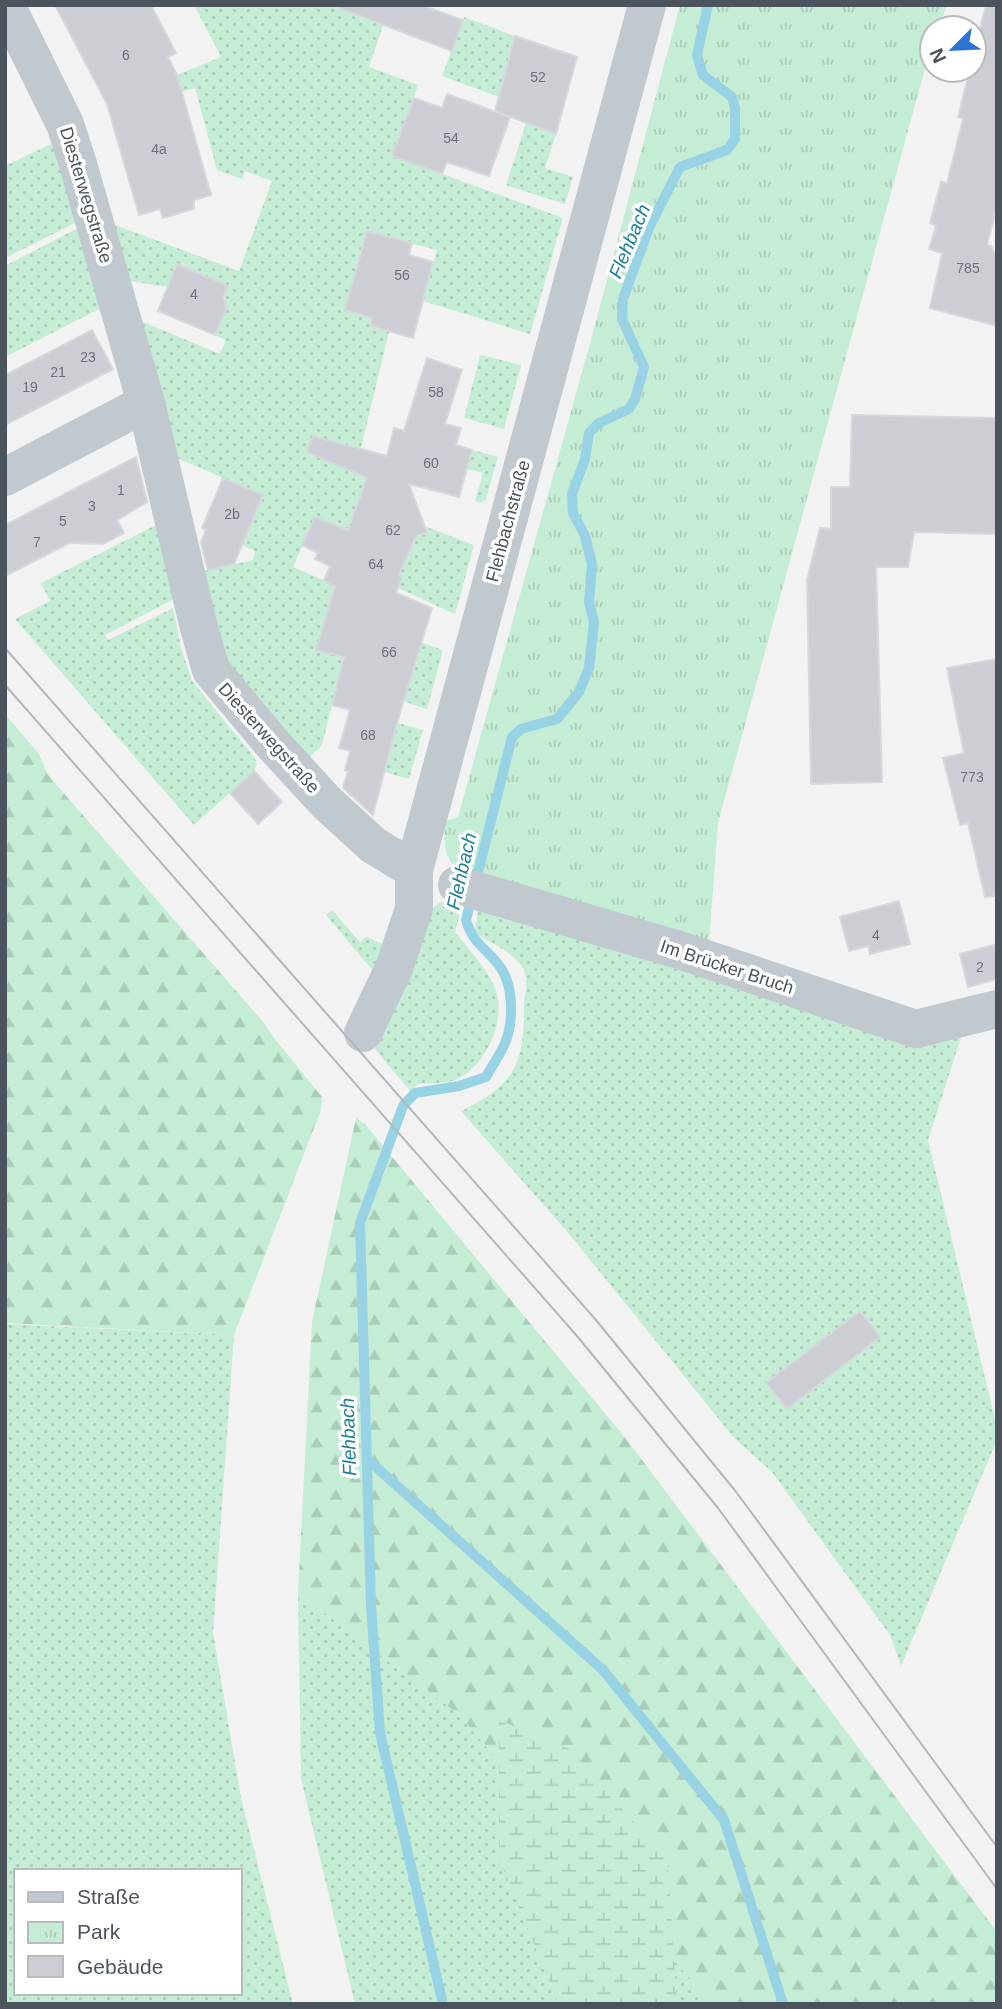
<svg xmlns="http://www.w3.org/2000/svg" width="1002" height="2009" font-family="Arial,sans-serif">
  <defs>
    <pattern id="grass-dots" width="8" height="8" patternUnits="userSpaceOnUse" patternTransform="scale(1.75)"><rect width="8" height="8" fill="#c5ecd5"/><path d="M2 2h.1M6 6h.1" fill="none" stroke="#abccb9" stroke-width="1.8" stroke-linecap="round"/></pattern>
    <pattern id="forest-firs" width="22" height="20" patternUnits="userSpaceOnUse" patternTransform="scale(1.75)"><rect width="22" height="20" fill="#c5ecd5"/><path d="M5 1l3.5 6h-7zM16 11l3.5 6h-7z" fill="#abccb9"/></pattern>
    <pattern id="wetland-marsh" width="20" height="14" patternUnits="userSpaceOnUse" patternTransform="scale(1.75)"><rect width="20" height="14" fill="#c5ecd5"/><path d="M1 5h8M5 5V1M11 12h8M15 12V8" fill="none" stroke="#abccb9"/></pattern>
    <pattern id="park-tufts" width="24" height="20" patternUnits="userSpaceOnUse" patternTransform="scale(1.75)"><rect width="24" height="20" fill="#c5ecd5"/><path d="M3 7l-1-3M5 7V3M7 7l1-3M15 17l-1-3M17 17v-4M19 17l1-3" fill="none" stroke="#abccb9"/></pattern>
  </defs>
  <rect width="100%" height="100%" fill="#f3f2f2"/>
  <!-- grass -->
  <g fill="url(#grass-dots)" fill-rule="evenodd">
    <path d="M194 5H390L369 67 418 85 393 156 563 218 530 334 423 301 437 250 366 232 345 310 372 318 370 326 389 332 355 472 367 478 347 530 315 517 293 567 395 611 317 650 344 657 322 745 308 759 226 660 203 571 253 560 255 551 242 545 263 495 177 458 141 321 220 354 226 340 208 332 228 286 201 274 168 287 130 281 112 224 239 271 272 181 245 171 242 179 217 170 195 88 182 92 177 75 221 57Z"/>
    <path d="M464 17 515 36 499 97 442 76Z"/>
    <path d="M526 123 556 134 545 168 573 177 565 204 506 185Z"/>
    <path d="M53 143 77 222 5 258V166Z"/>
    <path d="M78 228 101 308 5 357V266Z"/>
    <path d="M480 355 521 365 504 429 464 418Z"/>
    <path d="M473 450 498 457 486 499 481 503 475 501 483 473 467 469Z"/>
    <path d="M158 524 174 599 105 635 108 640 173 608 181 648 192 681 254 757 257 764 254 771 194 825 15 619 50 601 41 583Z"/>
    <path d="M424 526 474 545 455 614 398 588 402 578 399 574 415 536Z"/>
    <path d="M420 642 443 650 427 709 402 701Z"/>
    <path d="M398 723 423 730 409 779 384 772Z"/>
    <path d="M449 899 463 902 455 932C470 951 490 971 497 994 505 1025 484 1068 455 1080 444 1084 429 1083 418 1084L411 1092 375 1049 394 1011 431 910 439 903Z"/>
    <path d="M478 906 689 966 928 1046 941 1039 961 1037 928 1140 997 1428V1440L901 1666 890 1635 772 1472 735 1439 570 1235 461 1111C516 1085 524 1063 524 1005 525 996 528 981 525 973 519 955 490 942 475 933Z"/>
    <path d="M332 910 360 942 366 937 388 946 374 972 326 915Z"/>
    <path d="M5 1324 234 1335 213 1633 241 1798 293 2004H5ZM16 1871H240V1993H16Z"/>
    <path d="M298 1593 457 1713 712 2004H355L301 1779Z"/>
  </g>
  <!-- forest -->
  <g fill="url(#forest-firs)">
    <path d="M5 714 39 754 48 775 264 1023 274 1038 322 1097 321 1110 234 1335 5 1323Z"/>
    <path d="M356 1118 365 1124 627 1440 997 1932V2004H712L457 1713 298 1593 312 1322Z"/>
  </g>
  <!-- wetland -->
  <path fill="url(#wetland-marsh)" d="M499 1720 570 1749 668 1862 677 2004H558L499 1858Z"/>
  <!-- park -->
  <path fill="url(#park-tufts)" d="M680 5H947L938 28H932V43L718 823 709 942 455 868C443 854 444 839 445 821L458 817 591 340Z"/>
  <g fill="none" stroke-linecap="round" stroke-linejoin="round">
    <!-- stream -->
    <g stroke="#97d3e4" stroke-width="10">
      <path d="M367 1459 603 1670 724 1820 783 2004"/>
      <path d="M443 2004 380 1733 371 1605 360 1223 403 1106 415 1093 459 1086 486 1077C492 1066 500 1055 505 1043 514 1021 514 983 498 964 483 945 474 945 466 920L512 737 521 729 557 719 579 692 589 668 594 622 589 602 592 564 585 536 573 513 572 494 585 459 589 433 599 423 629 409 635 399 644 367 622 319 623 299 649 228 680 167 727 150 735 139V108L732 97 703 75 697 55 708 5"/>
    </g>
  </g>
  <!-- building -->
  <g fill="#ccced3" stroke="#d6d8dc" stroke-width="2">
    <path d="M55 5H151L176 53 168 57 177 75 211 195 194 200V209L163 218 160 209 139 215 107 104Z"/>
    <path d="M340 5H421L463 20 452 51 339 8Z"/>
    <path d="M986 5 997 7V207L987 245 991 246 997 258V326L930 308 942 253 929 249 936 226 930 223 941 182 947 183 963 119 958 117 970 70H974V53Z"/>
    <path d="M515 36 577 57 556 134 495 111Z"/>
    <path d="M447 94 510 117 489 176 447 162 442 174 392 156 414 98 442 108Z"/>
    <path d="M367 231 412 243 409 255 433 262 413 338 370 326 372 318 345 310Z"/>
    <path d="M177 264 228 286 223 298 227 307 215 335 158 311Z"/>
    <path d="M92 330 113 369 5 425V375Z"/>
    <path d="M427 358 462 370 445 424 461 428 456 445 472 450 459 497 409 484 427 533 416 536 399 574 402 578 396 593 432 608 397 723 373 815 343 788 348 771 345 770 350 751 339 748 350 710 332 705 344 657 316 650 335 586 324 581 330 566 315 559 318 553 302 545 315 517 348 530 367 478 307 452 313 436 387 456 394 428 404 431Z"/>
    <path d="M852 415 997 418V534L914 532 908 567H876L882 782 811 784 807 580 820 528 831 529V487H850Z"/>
    <path d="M136 457 147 502 117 520 124 533 103 544 69 543 5 576V525Z"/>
    <path d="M223 478 263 495 234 564 208 570 201 542 206 530 202 528Z"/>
    <path d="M997 659V896L985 897 968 823 960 825 943 758 964 753 947 668Z"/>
    <path d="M254 771 282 802 258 824 230 793Z"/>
    <path d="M899 901 910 944 870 954 868 946 849 951 840 917Z"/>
    <path d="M997 944V979L968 987 960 954Z"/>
    <path d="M860 1311 880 1337 787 1409 766 1383Z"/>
  </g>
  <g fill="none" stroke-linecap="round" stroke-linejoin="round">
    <!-- minor -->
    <g stroke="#c1c8ce" stroke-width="38">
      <path d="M6 5 65 124 78 164 146 403 198 624 211 670 271 742 326 802 373 845 414 870"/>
      <path d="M5 477 146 403"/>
      <path d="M457 885 676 949 916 1029 997 1009"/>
      <path d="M363 1033 394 968 414 909V870L647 5"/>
    </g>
    <!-- tram -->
    <g stroke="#b4b7bb" stroke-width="2">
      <path d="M5 648 596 1320 737 1493 997 1847"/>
      <path d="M5 685 577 1336 718 1508 997 1889"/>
    </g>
  </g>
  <g text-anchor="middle" stroke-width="7" stroke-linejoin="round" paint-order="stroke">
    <!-- number labels -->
    <g font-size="14" fill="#6b727a">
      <text x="126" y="60">6</text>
      <text x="538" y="82">52</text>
      <text x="451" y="143">54</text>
      <text x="159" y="154">4a</text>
      <text x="968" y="273">785</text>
      <text x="402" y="280">56</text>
      <text x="194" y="299">4</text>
      <text x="88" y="362">23</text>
      <text x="58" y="377">21</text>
      <text x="30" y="392">19</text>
      <text x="436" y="397">58</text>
      <text x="431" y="468">60</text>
      <text x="121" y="495">1</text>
      <text x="92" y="511">3</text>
      <text x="232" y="519">2b</text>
      <text x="63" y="526">5</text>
      <text x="393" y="535">62</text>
      <text x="37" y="547">7</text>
      <text x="376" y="569">64</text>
      <text x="389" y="657">66</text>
      <text x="368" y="740">68</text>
      <text x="972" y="782">773</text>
      <text x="876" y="940">4</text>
      <text x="980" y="972">2</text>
    </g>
    <!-- street labels -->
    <g font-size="18" fill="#4b545d" stroke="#fff">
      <text transform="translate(86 195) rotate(73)" y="6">Diesterwegstraße</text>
      <text transform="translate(508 521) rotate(-75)" y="6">Flehbachstraße</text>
      <text transform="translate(269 738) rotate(48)" y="6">Diesterwegstraße</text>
      <text transform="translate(727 967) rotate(18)" y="6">Im Brücker Bruch</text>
    </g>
    <!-- water labels -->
    <g font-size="19" font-style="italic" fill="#1a7d99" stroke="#fff">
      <text transform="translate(629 241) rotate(-67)" y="7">Flehbach</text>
      <text transform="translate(461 871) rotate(-77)" y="7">Flehbach</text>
      <text transform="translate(348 1437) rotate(-92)" y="7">Flehbach</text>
    </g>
  </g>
  <!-- border -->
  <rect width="1002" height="2009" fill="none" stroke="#4b545d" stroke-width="14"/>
  <!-- legend -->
  <rect x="14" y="1869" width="228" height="126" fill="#ffffff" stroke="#b7bbbe" stroke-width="2"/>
  <rect x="28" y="1892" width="35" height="10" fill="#c1c8ce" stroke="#b7bbbe" stroke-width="2"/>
  <text x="77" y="1904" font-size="21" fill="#4b545d">Straße</text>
  <rect x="28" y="1922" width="35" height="21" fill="url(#park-tufts)" stroke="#b7bbbe" stroke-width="2"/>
  <text x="77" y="1939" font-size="21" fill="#4b545d">Park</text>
  <rect x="28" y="1956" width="35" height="21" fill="#ccced3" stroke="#b7bbbe" stroke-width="2"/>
  <text x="77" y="1974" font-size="21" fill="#4b545d">Gebäude</text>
  <!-- north arrow -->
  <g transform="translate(953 49) rotate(246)"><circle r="33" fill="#ffffff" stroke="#b7bbbe" stroke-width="2"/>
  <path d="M0-5L12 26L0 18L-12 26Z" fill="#2c73d3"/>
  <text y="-10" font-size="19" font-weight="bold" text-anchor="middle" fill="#4b545d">N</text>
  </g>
</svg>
